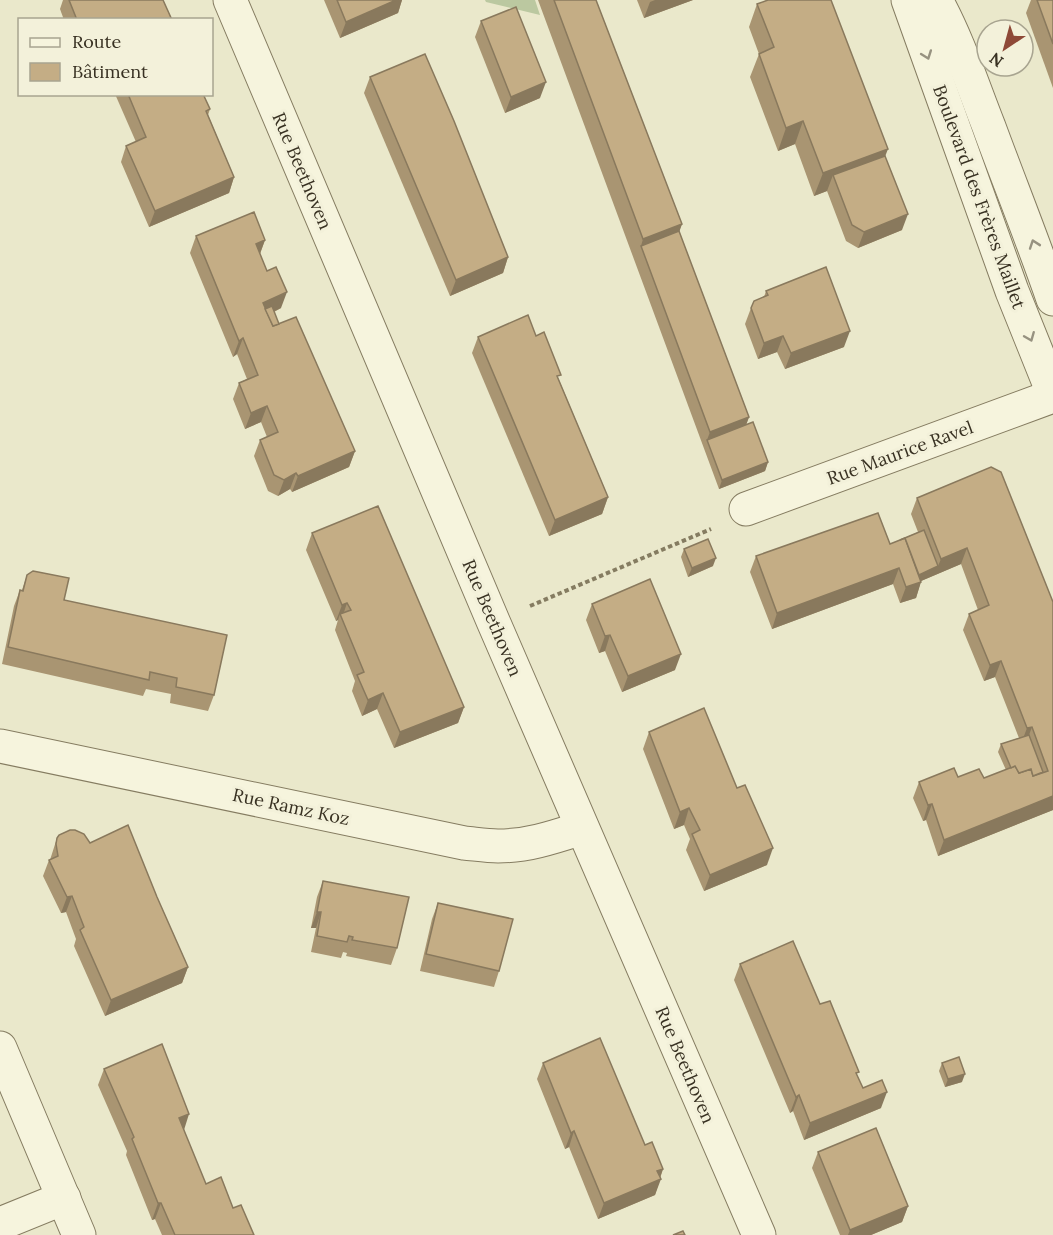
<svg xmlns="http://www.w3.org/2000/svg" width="1053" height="1235" font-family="Lora,serif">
  <rect width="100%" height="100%" fill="#eae8cb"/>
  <!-- green -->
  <path fill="#bbc8a0" d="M485 0H535L540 15 486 2Z"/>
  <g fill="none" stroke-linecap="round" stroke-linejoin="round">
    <!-- minor casing -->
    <g stroke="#857c61" stroke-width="35">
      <g id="minor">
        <path d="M230 0 493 621 759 1235"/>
        <path d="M746 509 1053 396"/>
        <path d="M0 746 464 843C475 844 487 846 498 846 528 846 554 837 582 828"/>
        <path d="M0 1048 79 1235"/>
        <path d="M0 1224 64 1198"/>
      </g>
    </g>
    <!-- tertiary casing -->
    <g stroke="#857c61" stroke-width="35">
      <g id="tertiary">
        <path d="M908 0 1012 291 1053 393"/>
        <path d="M936 0C958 40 972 84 989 127 1010 184 1033 241 1053 299"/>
      </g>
    </g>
    <!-- path -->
    <path stroke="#857c61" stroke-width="4" stroke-dasharray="4.5 3" stroke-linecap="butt" d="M530 606 711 529"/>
    <!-- minor -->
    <use href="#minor" stroke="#f6f4dd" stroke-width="33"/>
    <!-- tertiary -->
    <use href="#tertiary" stroke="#f6f4dd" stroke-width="33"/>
  </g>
  <!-- wall -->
  <g fill="#a99572">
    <path d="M63 0H163L172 20H64L60 9Z"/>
    <path d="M324 0H402L398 13 340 38Z"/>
    <path d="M538 0H596L682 224 679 231 749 417 746 425 768 462 765 471 719 489Z"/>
    <path d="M637 0H693L644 18Z"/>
    <path d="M1031 0H1053V88L1026 13Z"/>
    <path d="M757 4 885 156 902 230 858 248 846 241 827 191 814 196 795 144 778 151 750 77 759 54 749 27Z"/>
    <path d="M481 21 540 98 505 113 475 37Z"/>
    <path d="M370 77 508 257 503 273 450 296 364 93Z"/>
    <path d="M115 94H203L210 109 208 115 234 177 229 193 149 227 121 162 126 146 136 142Z"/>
    <path d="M196 236 265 240 260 254 281 308 274 312 279 324 355 451 349 467 292 492 290 489 278 496 268 491 254 456 260 440 267 437 261 422 245 429 233 399 239 383 247 379 237 354 233 357 190 253Z"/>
    <path d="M766 291 844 347 785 369 777 352 758 359 745 324 751 308 764 297Z"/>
    <path d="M536 336 559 380 608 497 602 514 549 536 472 353 478 337Z"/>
    <path d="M917 498 1053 602V810L938 856 926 820 923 821 913 798 919 782 958 777 984 778 1006 770 998 752 1001 744 1019 738 995 677 984 681 963 630 969 614 978 610 961 564 921 581 916 598 900 603 893 584 772 629 750 572 756 556 890 544 918 532 911 514Z"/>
    <path d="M312 533 464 707 458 723 394 748 377 709 362 716 352 691 355 681 335 630 338 620 336 621 306 550Z"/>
    <path d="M684 549 713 566 688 577 681 557Z"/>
    <path d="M27 575 64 600 214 695 208 711 170 703 171 694 146 689 143 696 2 664 14 606 20 590H22Z"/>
    <path d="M592 604 675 670 622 692 605 651 599 653 586 620Z"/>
    <path d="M649 732 767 865 704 891 686 850 690 839 684 825 674 829 643 749Z"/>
    <path d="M57 838 90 843 157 897 188 967 182 983 105 1016 74 946 76 939 66 912 61 913 43 876 49 860H50Z"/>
    <path d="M323 881 397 948 391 965 346 956 347 953 343 952 341 958 311 952 316 928H311L317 897Z"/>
    <path d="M438 903 499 971 494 987 420 971 432 919Z"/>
    <path d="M740 964 820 1004 863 1088 881 1108 804 1140 793 1111 790 1113 734 980Z"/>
    <path d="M543 1063 645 1145 663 1169 655 1195 598 1219 569 1147 565 1149 537 1079Z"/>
    <path d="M942 1063 962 1082 945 1087 939 1071Z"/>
    <path d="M104 1069 206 1184 233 1208 254 1235H162L155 1219 152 1220 126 1155 127 1151 98 1085Z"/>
    <path d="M818 1152 908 1206 902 1222 871 1235H840L812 1168Z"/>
  </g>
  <!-- shaded-wall -->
  <g fill="#89795d">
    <path d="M396 0H402L398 13 340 38 346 22Z"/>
    <path d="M655 0H693L644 18 650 2Z"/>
    <path d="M546 82 540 98 505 113 511 97Z"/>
    <path d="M803 121 795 144 778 151 786 128Z"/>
    <path d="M888 149 879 172 833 175 827 191 814 196 823 173Z"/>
    <path d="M234 177 229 193 149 227 155 211Z"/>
    <path d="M908 214 902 230 858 248 864 232Z"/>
    <path d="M682 224 674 247 641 246 643 239Z"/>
    <path d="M265 240 259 256 256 244Z"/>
    <path d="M508 257 503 273 450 296 456 280Z"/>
    <path d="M287 292 281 308 263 317V303Z"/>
    <path d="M850 331 844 347 785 369 791 353Z"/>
    <path d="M783 336 777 352 758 359 764 343Z"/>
    <path d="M243 338 237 354 233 357 239 341Z"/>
    <path d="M267 406 261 422 245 429 251 413Z"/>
    <path d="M749 417 743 433 707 440 704 448 710 432Z"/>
    <path d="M355 451 349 467 292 492 298 476Z"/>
    <path d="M768 462 765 471 719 489 722 480Z"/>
    <path d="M296 473 290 489 278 496 284 480Z"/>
    <path d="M608 497 602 514 549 536 555 520Z"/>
    <path d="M967 548 961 564 914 584 921 582 916 598 900 603 906 587 914 577 938 566 941 559Z"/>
    <path d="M716 558 713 566 688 577 692 568Z"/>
    <path d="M899 568 893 584 772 629 777 613Z"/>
    <path d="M347 603 342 618 340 614 338 620 336 621 342 605Z"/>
    <path d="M610 635 605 651 599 653 605 636Z"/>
    <path d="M681 654 675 670 622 692 628 676Z"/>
    <path d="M1001 661 995 677 984 681 990 665Z"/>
    <path d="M383 693 377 709 362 716 368 700Z"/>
    <path d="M464 707 458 723 394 748 400 732Z"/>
    <path d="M1032 727 1026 743 1021 744 1027 728Z"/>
    <path d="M1053 796V810L938 856 944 840Z"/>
    <path d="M932 804 926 820 923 821 928 805Z"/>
    <path d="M689 808 684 825 674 829 680 812Z"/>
    <path d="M773 848 767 865 704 891 710 875Z"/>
    <path d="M72 896 66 912 61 913 67 897Z"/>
    <path d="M317 912H321L316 928H311Z"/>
    <path d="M188 967 182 983 105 1016 111 1000Z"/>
    <path d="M965 1074 962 1082 945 1087 948 1079Z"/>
    <path d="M887 1092 881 1108 804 1140 810 1123Z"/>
    <path d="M799 1095 793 1111 790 1113 796 1097Z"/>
    <path d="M189 1114 184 1130 179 1118Z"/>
    <path d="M574 1131 569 1147 565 1149 571 1133Z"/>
    <path d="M663 1169 659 1180 661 1179 655 1195 598 1219 604 1203 657 1171Z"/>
    <path d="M158 1203H161L155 1219 152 1220Z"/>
    <path d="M908 1206 902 1222 871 1235H848L850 1230Z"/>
  </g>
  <!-- building -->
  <g fill="#c4ad85" stroke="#89795d" stroke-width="1.5">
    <path d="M69 0H163L172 20H96V19L93 20H77Z"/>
    <path d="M337 0H396L346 22Z"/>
    <path d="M554 0H596L682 224 643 239Z"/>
    <path d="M768 0H831L888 149 823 173 803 121 786 128 759 54 774 47 757 4Z"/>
    <path d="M1037 0H1053V44Z"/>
    <path d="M516 7 546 82 511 97 481 21Z"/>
    <path d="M425 54 454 121 508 257 456 280 370 77Z"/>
    <path d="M128 94H203L210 109 206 111 234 177 155 211 126 146 146 137Z"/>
    <path d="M885 156 908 214 864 232 852 225 833 175Z"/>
    <path d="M254 212 265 240 256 244 267 271 276 267 287 292 263 303 273 326 296 317 355 451 298 476 296 473 284 480 274 475 260 440 278 432 267 406 251 413 239 383 258 375 243 338 239 341 196 236Z"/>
    <path d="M679 231 749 417 710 432 641 246Z"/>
    <path d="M826 267 850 331 791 353 783 336 764 343 751 308 754 301 768 295 766 291Z"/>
    <path d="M272 306 279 324 273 326 265 309Z"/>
    <path d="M528 315 536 336 544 332 561 375 557 376 608 497 555 520 478 337Z"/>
    <path d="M753 422 768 462 722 480 707 440Z"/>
    <path d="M991 467 1001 472 1053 602V796L944 840 932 804 928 805 919 782 954 768 958 777 979 769 984 778 1015 766 1019 773 1031 769 1033 776 1048 771 1032 727 1027 728 1001 661 990 665 969 614 989 605 967 548 941 559 917 498Z"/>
    <path d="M378 506 464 707 400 732 383 693 368 700 357 675 364 672 340 614 351 610 347 603 342 605 312 533Z"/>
    <path d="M878 513 890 544 905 538 921 582 906 587 899 568 777 613 756 556Z"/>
    <path d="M924 530 938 566 919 575 905 538 900 540Z"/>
    <path d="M708 539 716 558 692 568 684 549Z"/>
    <path d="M33 571 69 578 64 600 227 635 214 695 176 687 177 678 150 672 149 680 8 647 20 590 23 591 27 575Z"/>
    <path d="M650 579 681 654 628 676 610 635 605 636 592 604Z"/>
    <path d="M704 708 737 788 745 785 773 848 710 875 692 834 700 830 689 808 680 812 649 732Z"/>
    <path d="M1029 735 1043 772 1033 776 1031 769 1019 773 1015 766 1011 768 1001 744Z"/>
    <path d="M128 825 157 897 188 967 111 1000 80 930 84 927 72 896 67 897 49 860 58 856 56 844 57 838 59 835 70 830H75L84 834 90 843Z"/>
    <path d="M323 881 409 897 397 948 352 940 353 937 349 936 347 942 317 936 321 912H317Z"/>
    <path d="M438 903 513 919 499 971 426 954Z"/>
    <path d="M793 941 820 1004 830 1001 859 1072 856 1073 863 1088 882 1080 887 1092 810 1123 799 1095 796 1097 740 964Z"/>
    <path d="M600 1038 645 1145 652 1142 663 1169 657 1171 661 1179 604 1203 574 1131 571 1133 543 1063Z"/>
    <path d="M162 1044 189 1114 179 1118 206 1184 221 1177 233 1208 241 1205 254 1235H175L161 1203H158L132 1139 134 1137 104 1069Z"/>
    <path d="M959 1057 965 1074 948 1079 942 1063Z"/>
    <path d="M876 1128 908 1206 850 1230 818 1152Z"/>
    <path d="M683 1231 685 1235H673Z"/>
  </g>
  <!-- one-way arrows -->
  <defs><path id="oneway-chevron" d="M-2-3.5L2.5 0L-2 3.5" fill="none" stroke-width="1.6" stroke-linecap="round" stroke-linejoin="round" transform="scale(1.5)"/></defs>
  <g stroke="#979280">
    <use href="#oneway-chevron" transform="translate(927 55) rotate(70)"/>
    <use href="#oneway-chevron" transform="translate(1034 244) rotate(-109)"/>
    <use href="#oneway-chevron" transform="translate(1030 337) rotate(68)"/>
  </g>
  <g text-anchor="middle" stroke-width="6" stroke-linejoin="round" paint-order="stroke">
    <!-- street labels -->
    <g font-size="18" fill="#383122" stroke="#f3f1da">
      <text transform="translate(302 171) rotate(67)" y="6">Rue Beethoven</text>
      <text transform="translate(979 197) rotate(70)" y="6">Boulevard des Frères Maillet</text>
      <text transform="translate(900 453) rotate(-20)" y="6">Rue Maurice Ravel</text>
      <text transform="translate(492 618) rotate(67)" y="6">Rue Beethoven</text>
      <text transform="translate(291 807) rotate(12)" y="6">Rue Ramz Koz</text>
      <text transform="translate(685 1065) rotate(67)" y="6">Rue Beethoven</text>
    </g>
  </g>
  <!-- legend -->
  <rect x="18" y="18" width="195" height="78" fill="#f3f1da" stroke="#a8a490" stroke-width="1.5"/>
  <rect x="30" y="38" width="30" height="9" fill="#f6f4dd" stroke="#a8a490" stroke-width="1.5"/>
  <text x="72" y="48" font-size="18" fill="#383122">Route</text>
  <rect x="30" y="63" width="30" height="18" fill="#c4ad85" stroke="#a8a490" stroke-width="1.5"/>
  <text x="72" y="78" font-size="18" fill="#383122">Bâtiment</text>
  <!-- north arrow -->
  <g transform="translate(1005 48) rotate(216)"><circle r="28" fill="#f3f1da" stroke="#a8a490" stroke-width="1.5"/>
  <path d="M0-4.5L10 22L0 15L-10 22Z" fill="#8e4937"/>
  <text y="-9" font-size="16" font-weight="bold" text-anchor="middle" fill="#383122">N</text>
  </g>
</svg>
